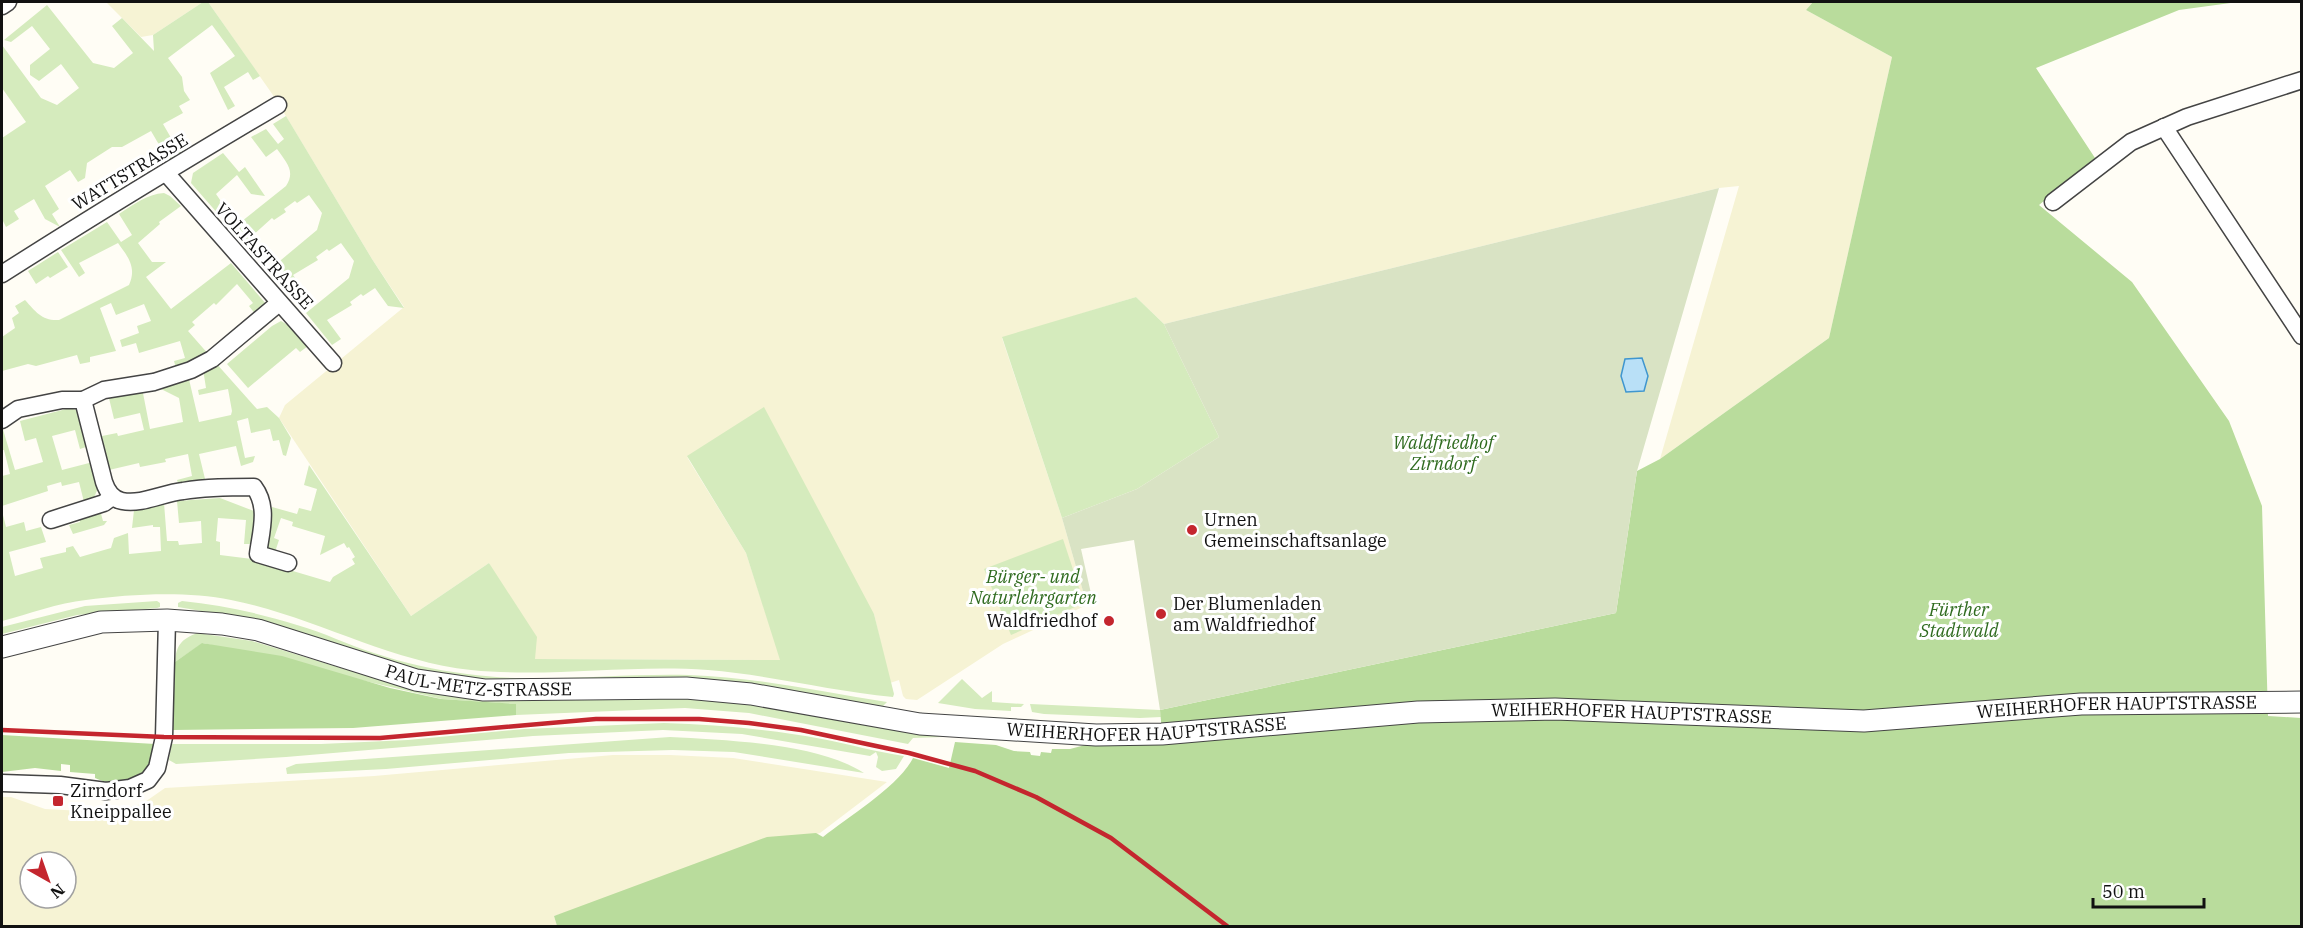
<svg xmlns="http://www.w3.org/2000/svg" width="2303" height="928" font-family="'IBM Plex Serif',serif">
  <rect width="100%" height="100%" fill="#fffdf5"/>
  <!-- farmland -->
  <g fill="#f6f3d4" fill-rule="evenodd">
    <path d="M106 2H203L153 35 141 37Z"/>
    <path d="M208 2H1813L1806 10 1892 57 1829 338 1660 459 1739 186 1719 188 1164 324 1136 297 1002 338 1062 518 1087 605 1003 644 917 700 906 699 903 696 899 680 890 683 874 614 687 457 746 553 781 660 534 659 489 563 411 616 279 418 285 405 404 307 372 259 275 98Z"/>
    <path d="M613 755H670L733 758 887 782 820 833 554 916 557 926H2V797H11L45 809 102 812 142 804 165 788 374 776ZM30 862H66V898H30Z"/>
  </g>
  <!-- green -->
  <g fill="#d5ebbd">
    <path d="M203 2H208L260 76 253 80 248 72 224 87 235 106 228 110 210 73 235 56 212 25 168 58 182 77 184 91 190 100 179 106 183 113 163 124 174 143 180 140 186 149 168 160 151 131 122 147H112L87 163 85 178 78 182 70 170 45 186 59 209 52 214 60 227 45 219 34 199 14 211 19 219 6 227 2 219V138L26 122 2 88V45L41 98 57 105 79 88 61 64 39 81 30 75V65L50 49 32 26 11 42 4 40 47 5 93 63 114 68 133 53 112 26 122 18 154 51 153 35Z"/>
    <path d="M286 116 372 259 404 308 388 306 375 288 363 296 361 294 350 302 352 305 327 320 341 339 332 345 306 313 349 278 354 261 341 243 329 251 327 249 316 257 318 260 293 275 313 303 303 310 269 270 317 230 322 213 309 195 297 203 295 201 284 209 286 212 274 220 272 218 251 237 264 256 260 260 232 229 286 186C296 171 286 162 277 149L266 157 251 137 266 129 278 144 284 139 273 124Z"/>
    <path d="M223 153 239 172 245 167 265 196 251 194 237 175 216 194 229 213 223 212 219 215 191 183 193 173Z"/>
    <path d="M164 193 170 196 181 206 159 222 160 224 138 243 152 262H166L146 277 171 309 231 263 266 304 256 315 249 306 253 303 237 284 216 305 214 303 192 322 195 325 188 331 210 356 177 372 174 361 185 358 180 341 139 353 136 343 122 347 120 340 139 333 137 326 151 321 144 304 116 315 111 303 100 308 116 351 90 357V362L80 364 77 355 36 366 28 364 2 371V337L15 328 12 318 19 313 15 306 25 300C36 312 42 321 59 320L129 285C137 267 128 257 118 243L79 263 85 273 79 277 61 250 107 222 121 242 132 235 119 214C133 205 147 194 164 193Z"/>
    <path d="M58 252 68 267 50 278 48 276 36 284 28 271Z"/>
    <path d="M1136 297 1164 324 1219 437 1137 489 1062 518 1002 337Z"/>
    <path d="M281 321 291 327 308 346 300 352 296 348 248 388 227 364 272 326Z"/>
    <path d="M215 362 257 409 267 407 279 418 291 438 286 456 283 455 279 440 273 441 270 429 251 433 248 418 237 421 245 458 255 456 253 462 241 466 236 446 199 454 206 483 179 486 177 480 192 476 188 454 165 459 166 462 140 467 139 463 109 470 102 436 117 433 118 436 144 430 140 413 114 419 108 394 142 388 150 429 183 422 179 398 155 386 188 375 199 422 231 415 232 411 228 389 199 395 198 390 206 388 203 369Z"/>
    <path d="M764 407 874 614 894 694 893 697C831 691 770 675 708 670 629 664 550 678 471 670 387 661 313 616 231 600 186 591 131 594 86 600 58 603 29 614 2 621V511L6 527 24 522 26 531 41 527 46 542 9 552 15 576 43 568 40 558 66 552V548L73 546 80 557 111 548 114 538 128 533 129 554 161 551 160 527H153V525L132 528 134 510 164 503 167 541H178L179 545 202 543 201 521 179 523 177 501 220 498 259 513 254 544H244L246 520 218 518 216 541 220 542V555L252 559 330 582 333 577 355 564 352 559 355 557 349 547 347 548 344 543 320 555 325 536 292 526 293 522 281 518 274 538 279 540 274 555 268 553 265 544 272 507 297 514 299 508 311 511 317 489 304 485 309 465 411 616 489 563 537 637 535 659 780 660 746 553 687 456Z"/>
    <path d="M70 408 79 411 89 446 80 449 75 430 52 436 62 470 93 462 98 488 91 505 85 506 79 482 62 486 61 482 47 486 48 491 2 506V476L10 474 4 450H2V426L15 470 43 462 36 438 25 441 20 421Z"/>
    <path d="M100 510 103 521H107L104 525 73 534 69 525 80 522 79 516Z"/>
    <path d="M1063 539 1084 603 1011 635 984 569Z"/>
    <path d="M157 601 160 603V607L157 608 77 615 2 634V627L85 606Z"/>
    <path d="M182 601C221 605 259 613 297 625 323 632 348 645 374 653 404 663 435 670 467 674 539 684 616 673 689 675 755 677 822 692 887 702L883 706 741 685 491 682 426 673 349 650 270 623 178 607V603Z"/>
    <path d="M197 633 252 641 344 669 425 690 516 701 684 698 748 704 943 737 913 738 908 744 749 713 685 708 516 715 515 704 442 699 203 643 175 662C176 645 182 639 197 633Z"/>
    <path d="M962 679 982 698 992 691V702L1024 704 1021 707H1011V711L975 709 938 703Z"/>
    <path d="M1030 704 1160 710 1161 717 1140 718 1044 714 1032 712Z"/>
    <path d="M664 723C717 725 770 729 822 739 849 744 876 752 904 756L896 769 882 771 876 767 878 757 876 752 870 756 742 734 663 730 533 736 286 757 176 764 169 760 171 744H321L408 740 524 729Z"/>
    <path d="M670 737C724 740 818 743 864 773L734 752 673 750 569 753 386 769 287 774 286 768 296 764Z"/>
  </g>
  <!-- forest -->
  <g fill="#b9dc9c">
    <path d="M1813 2H2238L2179 10 2036 68 2095 158 2039 205 2132 282 2229 421 2262 506 2268 716 2301 718V926H557L554 916 767 837 816 833 823 837C848 817 899 786 913 758L949 768 955 742 996 745 1014 751 1030 752 1031 755 1040 756 1041 752 1051 753 1052 749H1070L1089 744 1163 743 1160 710 1616 613 1637 471 1660 459 1829 338 1892 57 1806 10Z"/>
    <path d="M202 643 282 656 390 688 441 699 516 704V715L353 728 172 730 175 662Z"/>
    <path d="M2 735 155 744C151 766 147 778 123 781 111 782 105 783 95 778V774L70 772V765L61 764V771L35 768 2 772Z"/>
  </g>
  <!-- cemetery -->
  <path fill="#d9e3c4" d="M1719 188 1637 471 1616 613 1160 710 1134 540 1081 549 1092 598 1087 605 1062 518 1137 489 1219 437 1164 324Z"/>
  <!-- water -->
  <path fill="#b9e0f7" stroke="#3f96cf" stroke-width="1.5" d="M1642 358 1648 376 1644 391 1626 392 1621 376 1625 359Z"/>
  <g fill="none" stroke-linecap="round" stroke-linejoin="round">
    <!-- minor casing -->
    <g stroke="#444" stroke-width="19">
      <g id="minor">
        <path d="M2 6 8 2"/>
        <path d="M2164 127 2302 336"/>
        <path d="M166 173 333 363"/>
        <path d="M2053 202 2131 142 2187 117 2302 80"/>
        <path d="M2 274C93 216 185 160 278 105"/>
        <path d="M83 400 104 482C107 491 112 499 122 501 142 505 163 493 183 491 207 487 230 487 254 487 269 507 261 531 258 554L288 563"/>
        <path d="M2 420 18 409 62 400H83L104 390 154 382 191 370 212 359 279 303"/>
        <path d="M51 520 104 503 112 497"/>
        <path d="M2 783 60 785 106 791 130 788 148 780 157 768 164 737 167 620"/>
      </g>
    </g>
    <!-- tertiary casing -->
    <g stroke="#444" stroke-width="23">
      <g id="tertiary">
        <path id="s1" d="M2 647 101 622 167 620 222 624 258 630 416 680 484 690 686 688 751 694 920 724 1096 735 1162 734 1418 712 1555 709 1864 721 2081 704 2302 702"/>
      </g>
    </g>
    <!-- minor -->
    <use href="#minor" stroke="#fff" stroke-width="16"/>
    <!-- tertiary -->
    <use href="#tertiary" stroke="#fff" stroke-width="21"/>
    <!-- rail -->
    <path stroke="#c4262e" stroke-width="4.5" d="M2 730 164 737 380 738 596 719H699L749 723 801 730 909 753 975 771 1036 797 1111 838 1227 926"/>
  </g>
  <!-- markers -->
  <g fill="#c4262e" stroke="#fff" stroke-width="2">
    <circle cx="1192" cy="530" r="6"/>
    <circle cx="1161" cy="614" r="6"/>
    <circle cx="1109" cy="621" r="6"/>
    <rect x="52" y="795" width="12" height="12" rx="3"/>
  </g>
  <g text-anchor="middle" stroke-width="6" stroke-linejoin="round" paint-order="stroke">
    <!-- street labels -->
    <g font-size="18" fill="#111" stroke="#fff">
      <text transform="translate(130 172) rotate(-31)" y="6">WATTSTRASSE</text>
      <text transform="translate(264 256) rotate(48)" y="6">VOLTASTRASSE</text>
      <text dy="6" stroke="none"><textPath href="#s1" startOffset="488">PAUL-METZ-STRASSE</textPath></text>
      <text dy="6" stroke="none"><textPath href="#s1" startOffset="2132">WEIHERHOFER HAUPTSTRASSE</textPath></text>
      <text dy="6" stroke="none"><textPath href="#s1" startOffset="1646">WEIHERHOFER HAUPTSTRASSE</textPath></text>
      <text dy="6" stroke="none"><textPath href="#s1" startOffset="1160">WEIHERHOFER HAUPTSTRASSE</textPath></text>
    </g>
    <!-- park labels -->
    <g font-size="18" font-style="italic" fill="#2f6b1f" stroke="#fff">
      <text x="1443" y="449">Waldfriedhof<tspan x="1443" dy="21">Zirndorf</tspan></text>
      <text x="1033" y="583">Bürger- und<tspan x="1033" dy="21">Naturlehrgarten</tspan></text>
      <text x="1959" y="616">Fürther<tspan x="1959" dy="21">Stadtwald</tspan></text>
    </g>
    <!-- poi labels -->
    <g font-size="18" fill="#111" stroke="#fff" text-anchor="start">
      <text x="1204" y="526">Urnen<tspan x="1204" dy="21">Gemeinschaftsanlage</tspan></text>
      <text x="1173" y="610">Der Blumenladen<tspan x="1173" dy="21">am Waldfriedhof</tspan></text>
      <text x="1097" y="627" text-anchor="end">Waldfriedhof</text>
      <text x="70" y="797">Zirndorf<tspan x="70" dy="21">Kneippallee</tspan></text>
    </g>
  </g>
  <!-- border -->
  <rect width="2303" height="928" fill="none" stroke="#111111" stroke-width="6"/>
  <!-- north arrow -->
  <g transform="translate(48 880) rotate(140)"><circle r="28" fill="#ffffff" stroke="#a0a0a0" stroke-width="1.5"/>
  <path d="M0-4.5L10 22L0 15L-10 22Z" fill="#c4262e"/>
  <text y="-9" font-size="16" font-weight="bold" text-anchor="middle" fill="#111111">N</text>
  </g>
  <!-- scale -->
  <path d="M2093 898v9h111v-9" fill="none" stroke="#111111" stroke-width="3"/>
  <text x="2102" y="898" font-size="18" fill="#111111" stroke="#ffffff" stroke-width="4.5" paint-order="stroke">50 m</text>
</svg>
